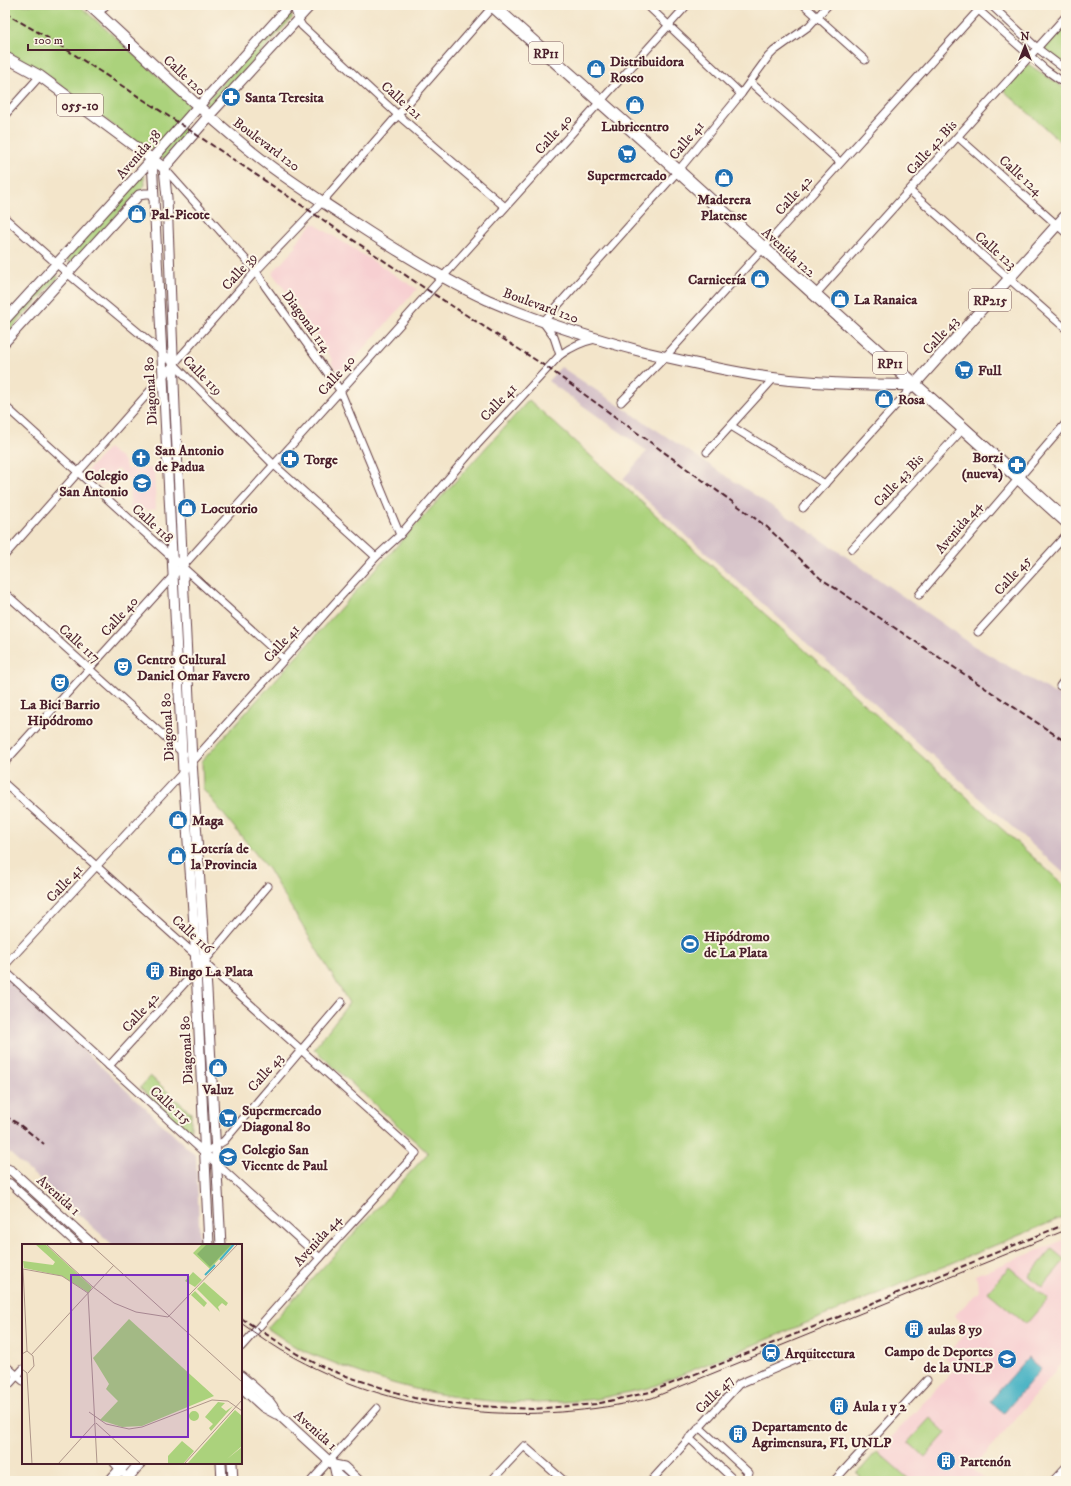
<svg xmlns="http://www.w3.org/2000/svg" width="1071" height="1486" font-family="'IM FELL DW Pica',serif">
  <rect width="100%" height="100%" fill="#fcf5e5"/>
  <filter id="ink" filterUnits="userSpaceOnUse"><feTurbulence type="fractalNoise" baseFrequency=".025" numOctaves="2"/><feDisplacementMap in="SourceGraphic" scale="8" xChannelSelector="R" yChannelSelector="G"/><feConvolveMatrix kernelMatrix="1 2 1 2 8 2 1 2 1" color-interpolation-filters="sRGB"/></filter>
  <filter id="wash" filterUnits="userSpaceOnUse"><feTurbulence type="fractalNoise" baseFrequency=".012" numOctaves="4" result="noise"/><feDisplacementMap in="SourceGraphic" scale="16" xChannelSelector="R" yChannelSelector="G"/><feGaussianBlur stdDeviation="0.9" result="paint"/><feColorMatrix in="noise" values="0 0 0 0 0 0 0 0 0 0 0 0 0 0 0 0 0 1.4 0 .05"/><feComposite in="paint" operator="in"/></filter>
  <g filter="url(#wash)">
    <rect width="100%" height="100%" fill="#f3e5ca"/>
    <!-- built -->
    <g fill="#f7cfd1">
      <path d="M313 223 417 289 343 372 337 371 331 363 333 361 322 345 323 344 313 328 310 330 302 318 305 316 272 273 297 246 295 244Z"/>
      <path d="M108 448 124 461 127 470 132 467 134 470 154 468 156 509 130 511 129 479 117 469 101 487 87 475 86 472Z"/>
      <path d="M1066 1239V1362L1064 1361 973 1469 986 1481H865L857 1474 956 1368 945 1357 968 1330 954 1316 979 1291 976 1275Z"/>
    </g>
    <!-- industrial -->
    <g fill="#d2bdc6">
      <path d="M561 367 808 530 974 646 1066 700V875L623 479 647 451 548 381Z"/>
      <path d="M5 976 196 1156 200 1245H113L5 1149Z"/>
    </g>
    <!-- green -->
    <g fill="#abd27c" stroke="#7a7854">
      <path d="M5 5H79L188 103 189 110 187 115 158 148 144 149 42 71 5 51Z"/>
      <path d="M288 12 291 14 292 18 212 107 206 106V101Z"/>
      <path d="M1066 24V64L1045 52V47Z"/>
      <path d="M1028 64 1066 89V147L1002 89Z"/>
      <path d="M182 128 187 132 165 158 160 159V153Z"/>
      <path d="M144 174 145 185 73 262H68V257Z"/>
      <path d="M52 274H56L58 278 5 336V324Z"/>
      <path d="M529 400 1066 887V1216L649 1388C631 1391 613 1396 596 1399 505 1410 418 1397 334 1363 323 1358 311 1355 300 1349 289 1344 278 1335 267 1328L428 1153 314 1049 349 1003 268 869 203 789 202 761Z"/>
      <path d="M150 1076 191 1113V1134L140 1088Z"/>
      <path d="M1052 1249 1065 1260 1042 1287 1029 1276Z"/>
      <path d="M1009 1267 1048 1299 1026 1324 988 1292Z"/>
      <path d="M930 1418 946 1433 925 1457 908 1442Z"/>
      <path d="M877 1451 911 1481H865L857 1474Z"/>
    </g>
    <!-- water -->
    <path fill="#46b2c4" stroke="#486878" d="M1028 1358 1041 1369 1004 1413 990 1401Z"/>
  </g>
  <g filter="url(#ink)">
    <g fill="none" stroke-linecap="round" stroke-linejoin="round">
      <!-- street casing -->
      <g stroke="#633d43" stroke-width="9">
        <g id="street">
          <path d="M293 5 298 19 302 26 398 115 505 207"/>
          <path d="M647 5 741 94"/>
          <path d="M804 5 865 60"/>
          <path d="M973 5 1046 70 1066 84"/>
          <path d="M991 5 1037 48 1066 70"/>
          <path d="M98 14 106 5"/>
          <path d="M750 82 840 162"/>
          <path d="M5 115 40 76"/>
          <path d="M958 137 1066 233"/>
          <path d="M164 168 256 271 265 286 340 390 400 535"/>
          <path d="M910 191 1066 329"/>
          <path d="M5 218 67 273 163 353 273 464 376 557"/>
          <path d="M815 295 1066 16"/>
          <path d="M560 355 554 337 543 322 678 171 741 94 768 57 774 51 809 26 828 5"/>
          <path d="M621 402 665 357 983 5"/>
          <path d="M5 406 284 659"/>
          <path d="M731 426 825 484"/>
          <path d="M707 452 774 378"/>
          <path d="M803 508 914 385"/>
          <path d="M852 549 963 429"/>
          <path d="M5 555 256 271 322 202 493 6"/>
          <path d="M5 593 184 754"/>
          <path d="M919 595 1066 423"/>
          <path d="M978 632 1066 535"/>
          <path d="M1060 686 1066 678"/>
          <path d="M5 762 174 575 183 566 687 5"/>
          <path d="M5 784 416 1153 320 1258 241 1347"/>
          <path d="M5 965 177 779 376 557 400 535 477 445 560 355C571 347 581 342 595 339"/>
          <path d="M5 971 320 1258"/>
          <path d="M109 1066 204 962 268 886"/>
          <path d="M204 1153 224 1141 342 1002"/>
          <path d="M5 1182 10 1183 78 1245"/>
          <path d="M5 1365 23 1381"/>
          <path d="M5 1389 23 1369"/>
          <path d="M699 1427 749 1473 742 1481"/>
          <path d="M689 1438 735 1481"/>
          <path d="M114 1463 123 1473"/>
          <path d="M311 1481 377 1408"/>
          <path d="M491 1481 524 1446 564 1481"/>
          <path d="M651 1481 739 1384 814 1352"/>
          <path d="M834 1481 927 1380"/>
          <path d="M1053 1481 1066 1467"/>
        </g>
      </g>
      <!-- secondary casing -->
      <g stroke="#633d43" stroke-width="11">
        <g id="secondary">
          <path d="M198 107 290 5"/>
          <path d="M209 116 311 5"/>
          <path d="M152 159 183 772 194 925 209 1245"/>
          <path d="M164 168 167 198 175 408 192 761 207 990 221 1245"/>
          <path d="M5 320 152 159"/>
          <path d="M5 342 139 195 145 194H151L154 199"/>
          <path d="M5 1168 12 1171 93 1245"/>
          <path d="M241 1376 268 1400 279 1415 329 1461 334 1465 344 1467 359 1481"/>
          <path d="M241 1387 263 1407 276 1414"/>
          <path d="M221 1463 222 1481"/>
          <path d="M232 1463 233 1481"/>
          <path d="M334 1465 336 1474 344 1481"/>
        </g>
      </g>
      <!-- primary casing -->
      <g stroke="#633d43" stroke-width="12">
        <g id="primary">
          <path d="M89 5C146 57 200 111 261 159 289 181 320 200 350 220 394 249 440 278 488 300 539 322 591 338 644 352 687 362 730 372 773 378 820 384 868 385 914 385L1066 215"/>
          <path d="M5 57 40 76 164 168 209 116"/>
          <path d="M152 159 198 107"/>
          <path d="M110 1481 126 1463"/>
          <path d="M125 1481 140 1463"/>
        </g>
      </g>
      <!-- highway casing -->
      <g stroke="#633d43" stroke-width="14">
        <path id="highway" d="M492 5 678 171 1066 521"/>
      </g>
      <!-- street -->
      <use href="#street" stroke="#fff" stroke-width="7"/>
      <!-- secondary -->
      <use href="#secondary" stroke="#fff" stroke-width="9"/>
      <!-- primary -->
      <use href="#primary" stroke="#fff" stroke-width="10"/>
      <!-- highway -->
      <use href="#highway" stroke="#fff" stroke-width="12"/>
      <!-- tram -->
      <path stroke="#4a1f2b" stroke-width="1" d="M241 1323C258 1335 276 1348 295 1358 405 1418 531 1426 652 1398L1066 1230"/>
      <!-- rail -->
      <g stroke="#4a1f2b" stroke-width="2" stroke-dasharray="6 3" stroke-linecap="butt">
        <path d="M5 13 55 42 182 125 429 291 548 368 767 527 820 578 1066 742"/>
        <path d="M5 1116 20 1125 44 1144"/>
        <path d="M241 1318 297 1354 325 1368 352 1378 414 1398 462 1405 532 1409 596 1404 650 1392 836 1318 1066 1224"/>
      </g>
    </g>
  </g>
  <!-- icons -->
  <defs>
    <g id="shop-disc" transform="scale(1)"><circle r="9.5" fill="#1f6fb2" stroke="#fcf5e5"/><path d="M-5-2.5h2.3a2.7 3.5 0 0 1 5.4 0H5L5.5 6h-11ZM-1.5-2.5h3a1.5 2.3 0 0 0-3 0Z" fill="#fff"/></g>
    <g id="pharmacy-disc" transform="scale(1)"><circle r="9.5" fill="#1f6fb2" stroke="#fcf5e5"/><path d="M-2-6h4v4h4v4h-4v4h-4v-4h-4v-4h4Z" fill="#fff"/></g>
    <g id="supermarket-disc" transform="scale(1)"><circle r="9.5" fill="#1f6fb2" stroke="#fcf5e5"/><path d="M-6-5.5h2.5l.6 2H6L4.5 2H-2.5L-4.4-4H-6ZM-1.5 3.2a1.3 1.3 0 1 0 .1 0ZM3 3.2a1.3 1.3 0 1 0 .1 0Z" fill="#fff"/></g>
    <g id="church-disc" transform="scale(1)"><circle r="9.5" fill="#1f6fb2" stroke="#fcf5e5"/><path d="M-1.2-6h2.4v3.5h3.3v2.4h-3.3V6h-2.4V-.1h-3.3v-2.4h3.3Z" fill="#fff"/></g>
    <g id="school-disc" transform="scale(1)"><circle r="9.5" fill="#1f6fb2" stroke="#fcf5e5"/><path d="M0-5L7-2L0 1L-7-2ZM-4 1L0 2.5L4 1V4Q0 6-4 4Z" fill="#fff"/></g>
    <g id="theatre-disc" transform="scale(1)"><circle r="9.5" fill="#1f6fb2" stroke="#fcf5e5"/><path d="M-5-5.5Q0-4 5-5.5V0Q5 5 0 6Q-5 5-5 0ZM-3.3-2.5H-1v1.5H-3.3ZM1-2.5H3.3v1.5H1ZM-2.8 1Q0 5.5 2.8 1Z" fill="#fff"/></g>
    <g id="stadium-disc" transform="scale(1)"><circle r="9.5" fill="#1f6fb2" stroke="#fcf5e5"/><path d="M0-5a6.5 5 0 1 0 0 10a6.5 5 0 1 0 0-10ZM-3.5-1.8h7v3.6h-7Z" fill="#fff"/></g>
    <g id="building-disc" transform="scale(1)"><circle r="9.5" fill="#1f6fb2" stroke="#fcf5e5"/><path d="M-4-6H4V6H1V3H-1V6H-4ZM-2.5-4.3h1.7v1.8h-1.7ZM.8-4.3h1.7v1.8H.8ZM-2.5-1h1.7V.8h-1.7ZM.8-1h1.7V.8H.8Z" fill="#fff"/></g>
    <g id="station-disc" transform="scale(1)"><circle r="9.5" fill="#1f6fb2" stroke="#fcf5e5"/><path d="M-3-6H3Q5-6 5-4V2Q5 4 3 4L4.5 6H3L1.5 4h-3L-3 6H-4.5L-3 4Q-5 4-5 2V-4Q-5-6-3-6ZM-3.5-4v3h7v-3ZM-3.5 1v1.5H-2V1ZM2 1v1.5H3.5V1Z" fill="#fff"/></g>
    <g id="university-disc" transform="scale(1)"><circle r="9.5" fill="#1f6fb2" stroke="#fcf5e5"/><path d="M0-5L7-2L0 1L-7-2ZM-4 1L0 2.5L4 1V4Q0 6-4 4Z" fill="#fff"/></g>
  </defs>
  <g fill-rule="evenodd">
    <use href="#shop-disc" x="596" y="69"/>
    <use href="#pharmacy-disc" x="231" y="97"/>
    <use href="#shop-disc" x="635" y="105"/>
    <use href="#supermarket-disc" x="627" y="154"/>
    <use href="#shop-disc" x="724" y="178"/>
    <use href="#shop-disc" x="137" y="214"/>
    <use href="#shop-disc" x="760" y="279"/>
    <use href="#shop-disc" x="840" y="299"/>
    <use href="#supermarket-disc" x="964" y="370"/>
    <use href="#shop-disc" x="884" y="399"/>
    <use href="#church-disc" x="141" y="458"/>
    <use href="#pharmacy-disc" x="290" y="459"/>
    <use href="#pharmacy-disc" x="1017" y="465"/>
    <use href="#school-disc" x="142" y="483"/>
    <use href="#shop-disc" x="187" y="508"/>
    <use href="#theatre-disc" x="123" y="667"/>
    <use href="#theatre-disc" x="60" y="683"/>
    <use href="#shop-disc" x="178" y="820"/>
    <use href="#shop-disc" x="177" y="856"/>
    <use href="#stadium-disc" x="690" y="944"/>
    <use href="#building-disc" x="155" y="971"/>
    <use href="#shop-disc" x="218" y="1068"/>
    <use href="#supermarket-disc" x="228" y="1118"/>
    <use href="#school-disc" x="228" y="1157"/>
    <use href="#building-disc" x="914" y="1329"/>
    <use href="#station-disc" x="771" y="1353"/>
    <use href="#university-disc" x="1007" y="1359"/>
    <use href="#building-disc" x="839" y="1406"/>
    <use href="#building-disc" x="738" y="1434"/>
    <use href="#building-disc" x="946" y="1461"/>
  </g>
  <g text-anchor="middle" stroke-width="4" stroke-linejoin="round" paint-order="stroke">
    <!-- shield labels -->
    <g fill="#fcf5e5" stroke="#7f5f63" stroke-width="1">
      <rect x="529" y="42" width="34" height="22" rx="3"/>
      <rect x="57" y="94" width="46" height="22" rx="3"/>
      <rect x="969" y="289" width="42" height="22" rx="3"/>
      <rect x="873" y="352" width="34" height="22" rx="3"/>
    </g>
    <g font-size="13" font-weight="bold" fill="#4a1f2b">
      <text x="546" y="58">RP11</text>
      <text x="80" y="110">055-10</text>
      <text x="990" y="305">RP215</text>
      <text x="890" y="368">RP11</text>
    </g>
    <!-- poi labels -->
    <g font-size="14" font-weight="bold" fill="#4a1f2b" stroke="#fcf5e5" text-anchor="start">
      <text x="610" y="66">Distribuidora<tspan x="610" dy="16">Rosco</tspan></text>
      <text x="245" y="102">Santa Teresita</text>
      <text x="635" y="131" text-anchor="middle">Lubricentro</text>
      <text x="627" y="180" text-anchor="middle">Supermercado</text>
      <text x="724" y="204" text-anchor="middle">Maderera<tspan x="724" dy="16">Platense</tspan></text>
      <text x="151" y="219">Pal-Picote</text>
      <text x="746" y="284" text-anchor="end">Carnicería</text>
      <text x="854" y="304">La Ranaica</text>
      <text x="978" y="375">Full</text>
      <text x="898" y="404">Rosa</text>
      <text x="155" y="455">San Antonio<tspan x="155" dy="16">de Padua</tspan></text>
      <text x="1003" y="462" text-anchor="end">Borzi<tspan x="1003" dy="16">(nueva)</tspan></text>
      <text x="304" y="464">Torge</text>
      <text x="128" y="480" text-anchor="end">Colegio<tspan x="128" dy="16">San Antonio</tspan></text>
      <text x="201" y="513">Locutorio</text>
      <text x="137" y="664">Centro Cultural<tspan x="137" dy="16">Daniel Omar Favero</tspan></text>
      <text x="60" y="709" text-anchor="middle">La Bici Barrio<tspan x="60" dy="16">Hipódromo</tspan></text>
      <text x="192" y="825">Maga</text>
      <text x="191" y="853">Lotería de<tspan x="191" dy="16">la Provincia</tspan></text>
      <text x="704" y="941">Hipódromo<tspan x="704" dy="16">de La Plata</tspan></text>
      <text x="169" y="976">Bingo La Plata</text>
      <text x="218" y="1094" text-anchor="middle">Valuz</text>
      <text x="242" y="1115">Supermercado<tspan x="242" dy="16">Diagonal 80</tspan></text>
      <text x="242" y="1154">Colegio San<tspan x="242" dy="16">Vicente de Paul</tspan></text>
      <text x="928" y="1334">aulas 8 y9</text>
      <text x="993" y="1356" text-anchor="end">Campo de Deportes<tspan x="993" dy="16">de la UNLP</tspan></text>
      <text x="785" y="1358">Arquitectura</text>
      <text x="853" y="1411">Aula 1 y 2</text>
      <text x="752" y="1431">Departamento de<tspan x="752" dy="16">Agrimensura, FI, UNLP</tspan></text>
      <text x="960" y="1466">Partenón</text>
    </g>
    <!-- street labels -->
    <g font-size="14" fill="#4a1f2b" stroke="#fcf5e5">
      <text transform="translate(185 75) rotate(43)" y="5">Calle 120</text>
      <text transform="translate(402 100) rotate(42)" y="5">Calle 121</text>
      <text transform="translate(553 134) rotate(-48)" y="5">Calle 40</text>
      <text transform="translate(686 140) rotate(-50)" y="5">Calle 41</text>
      <text transform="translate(267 144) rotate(37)" y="5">Boulevard 120</text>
      <text transform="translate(931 147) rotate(-48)" y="5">Calle 42 Bis</text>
      <text transform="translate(138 154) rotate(-49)" y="5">Avenida 38</text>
      <text transform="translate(1021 175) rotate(42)" y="5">Calle 124</text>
      <text transform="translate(793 195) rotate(-48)" y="5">Calle 42</text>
      <text transform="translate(996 250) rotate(41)" y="5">Calle 123</text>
      <text transform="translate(789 252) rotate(42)" y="5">Avenida 122</text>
      <text transform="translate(239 271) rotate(-48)" y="5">Calle 39</text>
      <text transform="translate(541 305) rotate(20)" y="5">Boulevard 120</text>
      <text transform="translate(307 321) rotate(54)" y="5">Diagonal 114</text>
      <text transform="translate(940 335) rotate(-48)" y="5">Calle 43</text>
      <text transform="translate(203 375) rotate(45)" y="5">Calle 119</text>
      <text transform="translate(336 375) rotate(-48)" y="5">Calle 40</text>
      <text transform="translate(150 391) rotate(-93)" y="5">Diagonal 80</text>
      <text transform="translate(498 402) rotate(-47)" y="5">Calle 41</text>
      <text transform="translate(898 480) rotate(-47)" y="5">Calle 43 Bis</text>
      <text transform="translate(153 523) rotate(42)" y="5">Calle 118</text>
      <text transform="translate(958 527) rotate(-50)" y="5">Avenida 44</text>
      <text transform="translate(1012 575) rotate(-48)" y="5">Calle 45</text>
      <text transform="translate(119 616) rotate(-48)" y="5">Calle 40</text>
      <text transform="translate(80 643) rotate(42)" y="5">Calle 117</text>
      <text transform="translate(281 643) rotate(-48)" y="5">Calle 41</text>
      <text transform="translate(167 727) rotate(-93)" y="5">Diagonal 80</text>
      <text transform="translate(64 883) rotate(-47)" y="5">Calle 41</text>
      <text transform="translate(193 934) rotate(42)" y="5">Calle 116</text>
      <text transform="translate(140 1012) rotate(-48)" y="5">Calle 42</text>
      <text transform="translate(186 1050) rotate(-93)" y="5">Diagonal 80</text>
      <text transform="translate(265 1072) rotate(-49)" y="5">Calle 43</text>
      <text transform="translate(171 1105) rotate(42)" y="5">Calle 115</text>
      <text transform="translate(59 1195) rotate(42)" y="5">Avenida 1</text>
      <text transform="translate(317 1240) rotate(-48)" y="5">Avenida 44</text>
      <text transform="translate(714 1394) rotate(-45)" y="5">Calle 47</text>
      <text transform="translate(316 1430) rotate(42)" y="5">Avenida 1</text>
    </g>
  </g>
  <!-- overview -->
  <g transform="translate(22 1244)">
    <rect width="220" height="220" fill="#f3e5ca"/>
    <path d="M13 0H23L70 43 67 49 40 32 2 24 1 17 31 21 33 18ZM180 0H211L188 25 171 9ZM171 28 180 36 173 43 163 37ZM182 38 206 59 204 62 200 59 196 63 198 68 175 45ZM173 47 185 59 182 63 169 51ZM107 75 192 152 120 182 100 183 78 176 96 157 84 145 87 140 71 114ZM196 158 203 159 199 163 204 167 211 162 189 187 187 184 191 180 183 173ZM213 166 220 172V202L205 215 220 203V220H165ZM167 172a5 5 0 1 1 10 0a5 5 0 1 1-10 0ZM160 197 172 207 161 220H146V212Z" fill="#abd27c"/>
    <path d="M185 0H210L188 23 175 10Z" fill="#88b46c"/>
    <path fill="none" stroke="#46b2c4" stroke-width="2" d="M198 16 212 0M183 31 193 21"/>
    <path fill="none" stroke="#af968a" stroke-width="1" d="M24 0 71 43 92 59 114 68 146 73 216 0M68 0 220 138M0 10V25M66 49 75 220M5 107 1 25 40 32 66 49M0 110 5 107 11 112 12 122 6 129M9 111 92 21M0 125 5 129 10 220M67 168 84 180 107 185 120 183 190 156 206 157 220 167M74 179 119 220M36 220 73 179M162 220 220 156"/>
    <path fill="#7b2cbf" fill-opacity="0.15" stroke="#7b2cbf" stroke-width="2" d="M49 31H166V193H49Z"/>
    <rect width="220" height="220" fill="none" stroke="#4a1f2b" stroke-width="2"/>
  </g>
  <!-- margin -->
  <rect width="1071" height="1486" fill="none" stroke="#fcf5e5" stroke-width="20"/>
  <!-- north arrow -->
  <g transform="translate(1025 46)" stroke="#fcf5e5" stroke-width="3" paint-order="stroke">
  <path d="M0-3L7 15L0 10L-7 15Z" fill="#4a1f2b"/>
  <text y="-6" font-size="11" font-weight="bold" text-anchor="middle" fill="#4a1f2b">N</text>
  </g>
  <!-- scale -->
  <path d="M28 44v6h101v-6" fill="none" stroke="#4a1f2b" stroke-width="2"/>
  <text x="34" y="44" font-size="12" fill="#4a1f2b" stroke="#fcf5e5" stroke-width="3" paint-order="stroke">100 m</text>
</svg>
